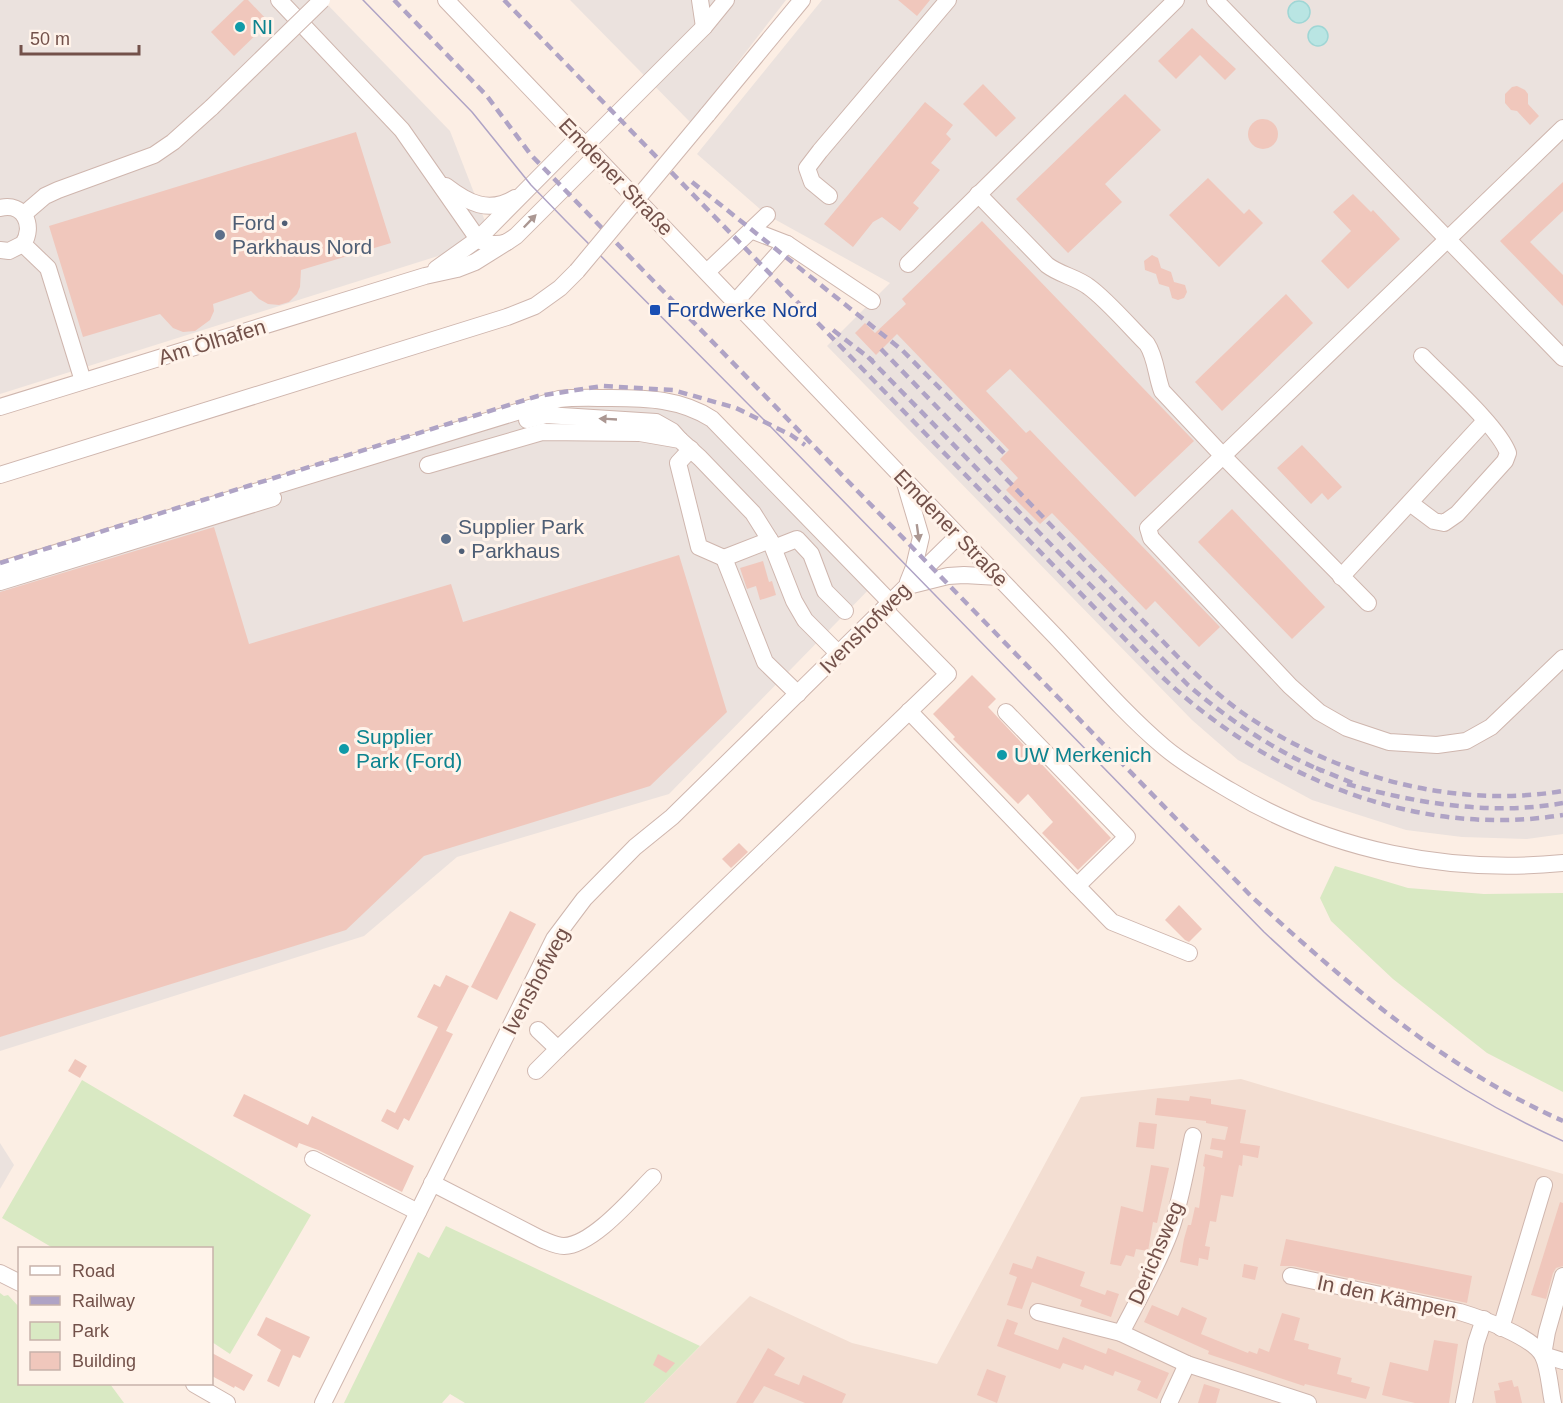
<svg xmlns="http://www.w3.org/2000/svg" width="1563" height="1403" font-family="Arial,sans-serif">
  <rect width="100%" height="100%" fill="#fceee4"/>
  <!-- residential -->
  <path fill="#f3ded2" d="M1241 1079 1563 1174V1403H644L750 1296 852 1343 937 1364 1081 1097Z"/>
  <!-- industrial -->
  <g fill="#ebe2de">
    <path d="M0 0H323L450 131 492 239 0 394Z"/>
    <path d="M570 0H786L691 123Z"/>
    <path d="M822 0H1563V834L1527 839 1462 837 1406 830 1312 800 1238 760 1192 720 827 346 890 283 767 215 697 154Z"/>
    <path d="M567 394 716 412 880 578 669 794 457 857 364 936 0 1051V563Z"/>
    <path d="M0 1143 14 1165 0 1189Z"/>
  </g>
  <!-- green -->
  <g fill="#d9e9c3">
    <path d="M1335 866 1408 888 1484 894 1563 893V1092L1487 1053 1393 979 1331 921 1320 898Z"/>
    <path d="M82 1080 311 1215 230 1354 212 1342V1248H53L2 1218Z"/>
    <path d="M446 1226 700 1346 644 1403H465L450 1394 442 1403H344L418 1252 429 1258Z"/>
    <path d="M0 1293 4 1296 8 1295 19 1307 20 1384H110L124 1403H0Z"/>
  </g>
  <!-- water -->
  <g fill="#b9e5e3" stroke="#9fd6d5" stroke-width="1.5">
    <circle cx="1299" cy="12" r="11"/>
    <circle cx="1318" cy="36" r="10"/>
  </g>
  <!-- building -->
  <g fill="#f0c7bc">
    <path d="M244 0H248L269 22 234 56 211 32Z"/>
    <path d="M898 0H930L917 16Z"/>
    <path d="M1192 28 1236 69 1225 80 1200 55 1176 79 1158 61Z"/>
    <path d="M983 84 1016 118 996 137 963 104Z"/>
    <path d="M1517 86 1525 90 1528 94V104L1539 116 1530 125 1517 111 1511 110 1505 103V94L1512 87Z"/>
    <path d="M1125 94 1161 130 1105 184 1122 202 1068 253 1016 199Z"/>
    <path d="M925 102 953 125 946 134 951 139 931 163 940 170 913 203 919 208 900 231 882 217 873 222 853 247 824 224Z"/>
    <circle cx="1263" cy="134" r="15"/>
    <path d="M356 132 391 243 301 270 300 287 297 294 289 302 279 305 268 304 259 299 251 291 213 304 214 311 210 320 195 331 183 332 173 328 160 314 83 337 49 226Z"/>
    <path d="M1208 178 1244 214 1249 209 1263 223 1219 267 1169 215Z"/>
    <path d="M1563 182V211L1530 242 1563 275V306L1500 241Z"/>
    <path d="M1353 194 1371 212 1373 210 1400 239 1348 289 1321 261 1351 231 1333 212Z"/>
    <path d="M982 221 1194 441 1135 497 1010 369 986 391 1026 433 1030 430 1220 627 1199 647 1155 601 1146 610 1052 513 1040 524 1006 490 1018 478 1000 459 1009 450 897 334 876 355 855 333 865 323 875 333 906 304 902 299Z"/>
    <path d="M1152 255 1158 258 1161 268 1171 272 1174 282 1185 285 1187 292 1184 298 1178 300 1172 298 1169 287 1159 284 1156 274 1145 270 1144 261Z"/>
    <path d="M1286 294 1313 323 1222 411 1195 382Z"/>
    <path d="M1302 445 1342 487 1328 500 1322 493 1311 504 1277 468Z"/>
    <path d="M1232 509 1325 607 1292 639 1198 542Z"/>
    <path d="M214 527 249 644 451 584 463 622 679 555 727 712 650 786 424 856 346 930 0 1037V592Z"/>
    <path d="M763 561 769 582 772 581 776 595 760 600 756 586 747 589 740 568Z"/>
    <path d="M972 675 996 699 988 707 1111 838 1078 870 1042 833 1053 822 1028 794 1018 804 953 739 955 737 933 714Z"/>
    <path d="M739 843 748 852 731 868 722 859Z"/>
    <path d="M1179 905 1202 929 1189 942 1185 940 1165 920Z"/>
    <path d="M510 911 536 924 497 1000 471 987Z"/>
    <path d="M446 975 469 986 446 1031 453 1034 409 1121 404 1118 398 1130 381 1121 387 1109 395 1113 438 1027 417 1017 434 984 440 987Z"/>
    <path d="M75 1059 87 1066 80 1078 68 1071Z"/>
    <path d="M244 1094 308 1125 312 1116 414 1166 402 1192 318 1150 299 1143 297 1148 233 1116Z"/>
    <path d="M1190 1096 1211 1099V1104L1246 1110 1240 1143 1260 1146 1258 1158 1243 1155 1242 1166 1239 1165 1233 1197 1221 1195 1216 1222 1210 1221 1205 1246 1210 1247 1208 1260 1199 1258 1198 1266 1180 1262 1184 1239 1188 1225H1191L1195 1207 1199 1208 1205 1167 1203 1166 1205 1154 1222 1158 1223 1151 1210 1149 1212 1138 1225 1140 1228 1127 1206 1123V1121L1155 1115 1157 1098 1189 1101Z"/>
    <path d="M1139 1122 1157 1124 1154 1149 1136 1147Z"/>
    <path d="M1151 1165 1169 1168 1157 1223 1153 1222 1148 1251 1136 1249 1134 1257 1126 1255 1121 1266 1110 1264 1121 1206 1143 1212Z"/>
    <path d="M1560 1202 1563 1203V1266L1556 1268 1553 1273 1546 1299 1531 1295Z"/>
    <path d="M1286 1239 1472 1276 1467 1303 1293 1266H1280Z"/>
    <path d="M1037 1256 1085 1272 1080 1286 1105 1295 1107 1290 1119 1294 1111 1317 1080 1306 1082 1300 1032 1282 1022 1309 1007 1305 1017 1277 1009 1274 1013 1263 1032 1269Z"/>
    <path d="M1244 1264 1258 1267 1255 1280 1242 1277Z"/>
    <path d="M1152 1305 1178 1316 1182 1307 1207 1318 1201 1334 1248 1353 1249 1351 1257 1354 1259 1348 1269 1352 1282 1313 1300 1318 1294 1340 1309 1344 1308 1349 1341 1358 1337 1374 1352 1378 1351 1382 1370 1387 1366 1399 1305 1384 1304 1386 1208 1354 1209 1351 1144 1322Z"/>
    <path d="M266 1317 310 1337 300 1358 293 1355 279 1387 267 1381 281 1350 257 1335Z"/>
    <path d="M1007 1319 1018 1323 1014 1334 1058 1350 1063 1337 1106 1354 1108 1348 1169 1373 1157 1399 1137 1390 1141 1381 1115 1371 1113 1376 1085 1365 1083 1370 1063 1363 1060 1369 997 1346Z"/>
    <path d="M1434 1340 1458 1344 1449 1403H1415L1382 1395 1390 1362 1428 1371Z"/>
    <path d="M768 1348 785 1358 774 1375 799 1385 803 1375 846 1394 842 1403H805L764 1386 753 1403H736Z"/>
    <path d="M212 1353 253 1375 244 1391 235 1386 234 1388 212 1376Z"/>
    <path d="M658 1354 675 1363 666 1373 653 1365Z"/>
    <path d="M987 1369 1006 1376 997 1403 977 1395Z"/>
    <path d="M1512 1380 1514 1387 1518 1386 1522 1403H1496L1494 1391 1500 1390 1498 1383Z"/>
    <path d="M1204 1384 1220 1389 1216 1403H1198Z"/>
  </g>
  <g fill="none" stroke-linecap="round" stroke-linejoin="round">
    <!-- minor casing -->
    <g stroke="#cfb6ae" stroke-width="18">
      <g id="minor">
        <path d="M279 0 402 130 478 239C486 245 498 245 507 242"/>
        <path d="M446 0C607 168 768 336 928 504 971 549 1013 592 1056 637 1091 674 1125 714 1164 747 1184 764 1209 778 1231 791 1331 851 1448 874 1563 863"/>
        <path d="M700 0 704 27"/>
        <path d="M1215 0 1563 358"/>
        <path d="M707 115 802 0"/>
        <path d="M1563 128 1148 528 1151 538 1290 686 1319 712 1347 728 1389 742 1437 745 1466 741 1491 727 1563 658"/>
        <path d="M585 146 704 27 726 0"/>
        <path d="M446 186C468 203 489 214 515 198"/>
        <path d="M978 194 1047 265C1060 275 1076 277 1089 287 1107 300 1130 327 1147 344 1156 358 1156 375 1162 391L1223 456 1368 603"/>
        <path d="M829 196 812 182 807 168 820 151 948 0"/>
        <path d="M0 208C24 202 35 226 23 244L9 251 0 250"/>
        <path d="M24 214 45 196 58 190 154 155 173 142 212 107"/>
        <path d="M751 230 787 244 872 301"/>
        <path d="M23 244 48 268 83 381"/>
        <path d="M908 264 1176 0"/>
        <path d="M436 269 478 239 578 138"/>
        <path d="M708 271 767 215"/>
        <path d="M736 301 787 244"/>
        <path d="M0 407 425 276 457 269 475 262 507 242 516 236 595 157"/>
        <path d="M527 420 546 415 656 422 672 431 680 440"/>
        <path d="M691 449 678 463 699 547 724 558"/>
        <path d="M428 465 542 432 640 433 680 440 700 458 753 513 770 540"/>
        <path d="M0 475 507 317 535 306 560 288 577 271"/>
        <path d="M905 483 921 537 914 567 908 582"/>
        <path d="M1410 503 1434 521 1444 523 1457 514 1505 461 1508 453C1498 426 1444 379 1422 356"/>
        <path d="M774 548 797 539 811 554 825 591 845 611"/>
        <path d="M0 570 559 399C576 397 594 398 611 398 647 398 681 399 712 419L890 602"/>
        <path d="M1341 577 1485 421"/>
        <path d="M0 582 273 498"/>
        <path d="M908 586 948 576 964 575 999 577"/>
        <path d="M798 694 765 662 724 558 770 540 794 601 805 620 839 654"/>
        <path d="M909 711 1077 886 1127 837 1006 712"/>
        <path d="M1077 886 1112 922 1189 953"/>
        <path d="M558 1049 948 674 884 609"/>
        <path d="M536 1071 558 1049 538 1030"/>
        <path d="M313 1159 418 1212"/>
        <path d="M432 1183 541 1239C549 1242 556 1246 564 1246 593 1245 633 1197 653 1177"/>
        <path d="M0 1273 20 1283"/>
        <path d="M1291 1276 1460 1312C1480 1318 1534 1337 1543 1356 1549 1368 1550 1390 1553 1403"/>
        <path d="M1038 1312 1121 1333 1187 1364 1308 1403"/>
        <path d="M1501 1328 1544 1185"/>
        <path d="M1121 1333C1138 1300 1157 1267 1170 1232 1181 1201 1186 1168 1193 1136"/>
        <path d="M1543 1355 1547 1332 1563 1276"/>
        <path d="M1543 1355 1563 1361"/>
        <path d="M194 1384 227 1403"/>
        <path d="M323 1403 554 939 584 899 635 847 672 817 958 536"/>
        <path d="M1169 1403 1187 1364"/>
        <path d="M1464 1403 1476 1343 1484 1319"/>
      </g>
    </g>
    <!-- minor -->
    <use href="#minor" stroke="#fff" stroke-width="16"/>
    <!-- tram -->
    <path stroke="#afa3c5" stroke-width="1.5" d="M363 0 472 112 531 185 565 220 770 426 1264 932C1353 1016 1450 1091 1563 1141"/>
    <!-- rail -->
    <g stroke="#afa3c5" stroke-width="4.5" stroke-dasharray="9 6" stroke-linecap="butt">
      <path d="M394 0 487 96 531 155 1252 897C1347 984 1444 1068 1563 1121"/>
      <path d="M504 0 1158 673C1266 776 1413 839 1563 815"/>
      <path d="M692 182 902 350 1004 453"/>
      <path d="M833 330 873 361"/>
      <path d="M881 349 1178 657C1200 678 1222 699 1247 716 1338 777 1454 809 1563 791"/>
      <path d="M868 357 1188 685C1229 720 1272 749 1322 771"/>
      <path d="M0 563 538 396 602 386 673 390 736 408 791 435 805 445"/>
      <path d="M1316 768 1355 784"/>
      <path d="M1347 784C1416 803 1491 816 1563 803"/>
    </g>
    <!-- minor-bridge casing -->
    <g stroke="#cfb6ae" stroke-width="18" stroke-linecap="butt">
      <g id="minor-bridge">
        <path d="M212 107 322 0"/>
        <path d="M577 271 707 115"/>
      </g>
    </g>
    <!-- minor-bridge -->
    <use href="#minor-bridge" stroke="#fff" stroke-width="16"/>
  </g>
  <!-- one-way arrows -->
  <defs><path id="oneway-solid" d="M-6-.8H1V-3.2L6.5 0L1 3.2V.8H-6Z" transform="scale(1.5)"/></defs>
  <g fill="#ab9792">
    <use href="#oneway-solid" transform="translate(530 221) rotate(-46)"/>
    <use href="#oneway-solid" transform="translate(608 419) rotate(-177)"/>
    <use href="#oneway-solid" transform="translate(918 533) rotate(82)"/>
  </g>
  <!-- markers -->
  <g fill="#0f9aa8" stroke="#fff3ea" stroke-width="2">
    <circle cx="240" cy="27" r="6"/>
    <circle cx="344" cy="749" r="6"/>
    <circle cx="1002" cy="755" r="6"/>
  </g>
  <g fill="#5c6f8a" stroke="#fff3ea" stroke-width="2">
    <circle cx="220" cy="235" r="6"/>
    <circle cx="446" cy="539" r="6"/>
  </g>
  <rect fill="#1a4fb4" stroke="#fff3ea" stroke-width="2" x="649" y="304" width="12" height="12" rx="3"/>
  <g text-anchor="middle" stroke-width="6" stroke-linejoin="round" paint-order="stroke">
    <!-- culture labels -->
    <g font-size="21" fill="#0d838f" stroke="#fff3ea" text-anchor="start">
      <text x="252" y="34">NI</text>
      <text x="356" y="744">Supplier<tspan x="356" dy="24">Park (Ford)</tspan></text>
      <text x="1014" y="762">UW Merkenich</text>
    </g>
    <!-- street labels -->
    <g font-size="21" fill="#73514a" stroke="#fff3ea">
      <text transform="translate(616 177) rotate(46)" y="7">Emdener Straße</text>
      <text transform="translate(212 342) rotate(-17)" y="7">Am Ölhafen</text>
      <text transform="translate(951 528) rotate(46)" y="7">Emdener Straße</text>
      <text transform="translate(865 628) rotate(-45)" y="7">Ivenshofweg</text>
      <text transform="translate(536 981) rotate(-62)" y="7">Ivenshofweg</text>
      <text transform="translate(1156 1253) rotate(-67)" y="7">Derichsweg</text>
      <text transform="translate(1387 1297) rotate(12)" y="7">In den Kämpen</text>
    </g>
    <!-- service labels -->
    <g font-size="21" fill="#4e5e75" stroke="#fff3ea" text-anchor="start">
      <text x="232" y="230">Ford •<tspan x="232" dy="24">Parkhaus Nord</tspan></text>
      <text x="458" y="534">Supplier Park<tspan x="458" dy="24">• Parkhaus</tspan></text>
    </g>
    <!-- transit labels -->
    <g font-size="21" fill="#164399" stroke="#fff3ea" text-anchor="start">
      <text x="667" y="317">Fordwerke Nord</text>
    </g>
  </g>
  <!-- legend -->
  <rect x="18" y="1247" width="195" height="138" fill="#fff3ea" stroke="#c7b2aa" stroke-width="1.5"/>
  <rect x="30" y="1266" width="30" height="9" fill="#ffffff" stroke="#c7b2aa" stroke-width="1.5"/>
  <text x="72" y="1277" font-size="18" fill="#73514a">Road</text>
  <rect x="30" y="1296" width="30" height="9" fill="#afa3c5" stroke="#c7b2aa" stroke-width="1.5"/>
  <text x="72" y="1307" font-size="18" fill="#73514a">Railway</text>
  <rect x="30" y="1322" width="30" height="18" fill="#d9e9c3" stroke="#c7b2aa" stroke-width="1.5"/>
  <text x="72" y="1337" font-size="18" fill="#73514a">Park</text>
  <rect x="30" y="1352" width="30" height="18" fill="#f0c7bc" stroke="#c7b2aa" stroke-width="1.5"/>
  <text x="72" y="1367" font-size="18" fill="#73514a">Building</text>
  <!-- scale -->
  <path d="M21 45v9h118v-9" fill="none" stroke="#73514a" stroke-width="3"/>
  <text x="30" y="45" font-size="18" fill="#73514a" stroke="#fff3ea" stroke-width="4.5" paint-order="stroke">50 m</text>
</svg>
